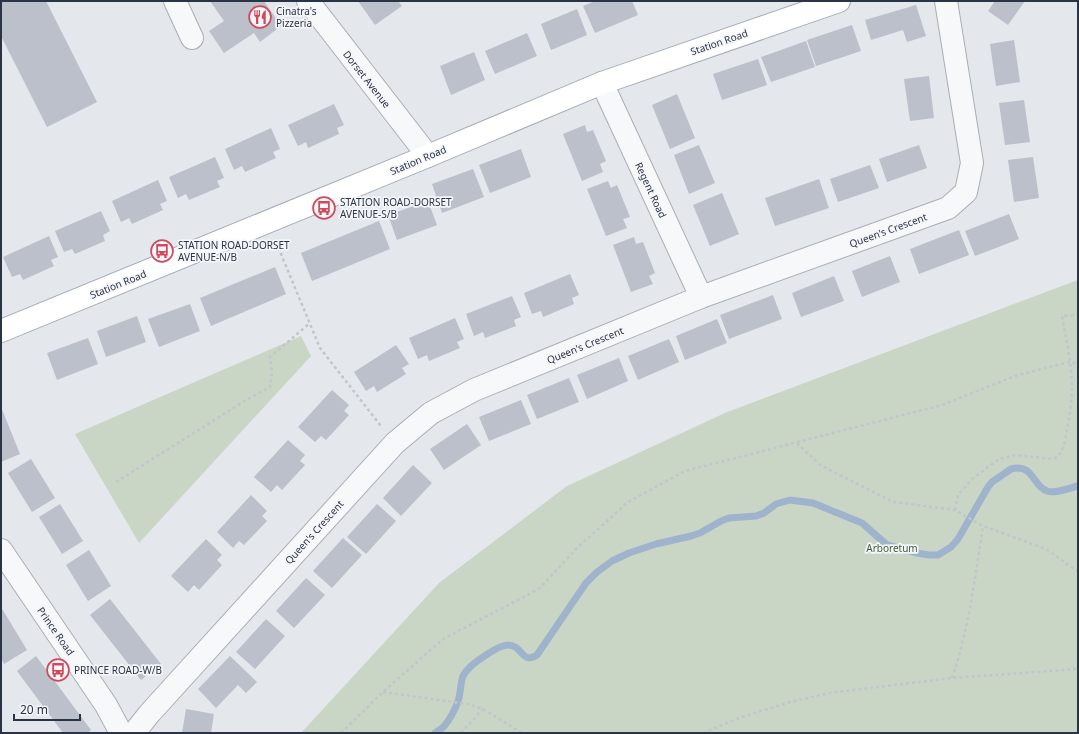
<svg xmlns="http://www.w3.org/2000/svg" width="1079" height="734" font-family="'Noto Sans',sans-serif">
  <rect width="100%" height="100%" fill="#e4e7ec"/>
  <!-- green -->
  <g fill="#c9d6c5">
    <path d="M1078 280V733H301L439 583 567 486 725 413Z"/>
    <path d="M301 336 311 356 139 543 75 434Z"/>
  </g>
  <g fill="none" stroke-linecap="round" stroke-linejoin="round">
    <!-- stream -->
    <path stroke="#9fb4cc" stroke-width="7" d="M435 733C438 731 443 728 445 725 450 719 456 708 458 701 461 693 460 684 463 676 467 668 478 660 486 655 492 651 501 645 508 645 523 645 521 665 537 655L586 583 597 572 612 561 629 553 656 544 691 536 700 533 721 521 729 518 756 516 764 513 776 504 790 500 813 503 862 523 887 545 917 553 929 555H938L951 547 958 539 988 487 992 482 1011 469C1034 463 1032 486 1047 491 1056 494 1069 488 1078 486"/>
  </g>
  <!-- building -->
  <g fill="#bbc0ca">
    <path d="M1 1H46L97 102 47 127 1 36Z"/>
    <path d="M210 1H264L281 26 260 42 254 33 224 53 209 31 224 21Z"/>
    <path d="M358 1H398L402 6 375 25Z"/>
    <path d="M595 1H632L638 15 595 33 583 6Z"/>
    <path d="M995 1H1025L1008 25 988 11Z"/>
    <path d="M916 5 926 36 907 42 903 30 871 40 865 20Z"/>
    <path d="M577 9 587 35 551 50 541 24Z"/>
    <path d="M852 25 861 51 816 66 807 40Z"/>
    <path d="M527 33 537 56 495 74 485 51Z"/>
    <path d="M1014 40 1020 82 996 86 990 44Z"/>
    <path d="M806 41 815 67 771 82 761 57Z"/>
    <path d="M474 52 485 80 451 95 440 66Z"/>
    <path d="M758 59 767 85 722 100 713 74Z"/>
    <path d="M929 76 934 118 910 121 904 79Z"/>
    <path d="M677 94 695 138 670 149 652 105Z"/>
    <path d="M1024 100 1030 142 1005 145 999 103Z"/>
    <path d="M334 104 344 125 337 128 339 134 308 148 306 142 298 146 288 125Z"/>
    <path d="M585 125 587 132 593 130 606 161 600 164 603 172 582 181 563 134Z"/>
    <path d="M271 128 280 149 273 152 276 158 245 172 242 166 234 170 225 149Z"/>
    <path d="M699 145 715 183 689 194 674 155Z"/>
    <path d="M919 145 927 168 887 182 879 159Z"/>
    <path d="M521 149 531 177 490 193 479 165Z"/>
    <path d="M215 157 224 178 217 181 220 187 189 200 186 194 178 198 169 177Z"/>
    <path d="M1033 157 1039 198 1014 202 1008 160Z"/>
    <path d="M870 165 879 188 838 202 830 179Z"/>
    <path d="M473 169 484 197 442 213 432 184Z"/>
    <path d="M819 179 829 208 775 226 765 198Z"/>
    <path d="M158 180 167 201 160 204 163 210 132 224 129 218 121 222 112 201Z"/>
    <path d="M608 181 611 188 617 185 630 217 623 219 627 228 606 236 587 189Z"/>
    <path d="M722 193 739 234 710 246 693 205Z"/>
    <path d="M428 201 437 225 397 240 388 215Z"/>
    <path d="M101 211 110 231 103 235 105 241 75 254 72 249 64 252 55 231Z"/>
    <path d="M1009 214 1019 239 975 256 965 231Z"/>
    <path d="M379 221 390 249 312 281 301 253Z"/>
    <path d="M959 230 969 255 919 274 910 249Z"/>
    <path d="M49 236 58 257 51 260 54 266 23 280 20 274 12 277 3 257Z"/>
    <path d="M634 237 636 244 643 242 655 273 649 276 653 284 631 292 613 245Z"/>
    <path d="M890 256 900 282 862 297 852 271Z"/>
    <path d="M275 267 286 294 211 326 200 298Z"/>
    <path d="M570 274 579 295 572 298 574 304 543 317 541 311 532 314 524 293Z"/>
    <path d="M834 276 844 301 801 317 792 293Z"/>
    <path d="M773 295 782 319 729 339 720 315Z"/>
    <path d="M512 296 521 317 514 320 516 326 485 338 483 332 474 336 466 314Z"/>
    <path d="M190 304 200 331 159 347 148 319Z"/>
    <path d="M137 316 146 342 106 357 97 331Z"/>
    <path d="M455 318 464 339 457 342 460 348 429 361 427 355 418 359 409 338Z"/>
    <path d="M717 319 727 343 685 360 676 336Z"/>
    <path d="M88 338 98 364 57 380 47 353Z"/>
    <path d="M669 339 679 362 638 380 628 356Z"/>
    <path d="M396 345 409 364 402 368 406 374 377 392 374 386 366 391 354 372Z"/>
    <path d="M619 358 628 381 587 399 577 375Z"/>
    <path d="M569 378 579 402 537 419 527 395Z"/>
    <path d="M332 390 349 405 344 411 349 415 326 440 321 436 315 442 298 427Z"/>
    <path d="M521 400 531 424 489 441 479 417Z"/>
    <path d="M1 407 20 454 1 462Z"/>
    <path d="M467 424 481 445 444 470 430 449Z"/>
    <path d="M288 440 305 455 300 461 305 465 282 490 277 485 271 492 254 477Z"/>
    <path d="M31 459 55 498 32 512 8 473Z"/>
    <path d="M413 465 432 483 401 516 383 498Z"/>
    <path d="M251 495 267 511 262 516 267 521 244 545 239 541 233 548 217 532Z"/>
    <path d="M60 504 83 541 62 554 39 517Z"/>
    <path d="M377 504 396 521 366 554 347 537Z"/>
    <path d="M343 538 362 555 332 588 313 571Z"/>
    <path d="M206 539 222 555 217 560 222 565 199 590 194 585 188 592 171 576Z"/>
    <path d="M89 550 111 586 88 601 66 565Z"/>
    <path d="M306 578 325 595 294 628 276 611Z"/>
    <path d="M110 599 161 664 141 680 90 615Z"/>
    <path d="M1 607 27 650 4 664 1 658Z"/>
    <path d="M266 619 285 636 255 669 236 652Z"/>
    <path d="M36 656 91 730 88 733H63L17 671Z"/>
    <path d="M230 656 257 682 246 693 238 685 216 708 198 689Z"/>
    <path d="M186 709 214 714 211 733H182Z"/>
  </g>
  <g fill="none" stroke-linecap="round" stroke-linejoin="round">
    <!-- minor casing -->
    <g stroke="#a9aeb7" stroke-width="24">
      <g id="minor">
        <path d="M175 1 192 38"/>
        <path d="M308 1 428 156"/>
        <path d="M602 83 701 297"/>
        <path d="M1 550 106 705 121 733"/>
        <path d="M134 733 149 714 395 443 431 413 474 390 701 297 948 208 966 192 972 163 946 1"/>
      </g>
    </g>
    <!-- major casing -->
    <g stroke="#a3abb8" stroke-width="24">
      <path id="major" d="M1 331 428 156 602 83 839 1"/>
    </g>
    <!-- path -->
    <g stroke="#c2c5cb" stroke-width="2.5" stroke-dasharray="3 3" stroke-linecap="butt">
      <path d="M276 242 320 348 381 426"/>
      <path d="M797 443 820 465 893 502 955 510 983 526 1046 549 1078 572"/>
      <path d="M116 482 246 400 270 387 272 372 270 357 310 323"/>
      <path d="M955 510 958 495 972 479 999 459 1016 455 1053 459C1064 454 1065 441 1067 430 1070 415 1072 399 1072 384 1071 361 1066 338 1062 316L1078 315"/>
      <path d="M952 678C969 629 975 577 983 526"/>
      <path d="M383 692 468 704 483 709 522 733"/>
      <path d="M341 733 383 692 443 639 539 589 577 548 628 502 685 471 942 405 1015 376 1069 362 1078 364"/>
      <path d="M461 733 483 709"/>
      <path d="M703 733 739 718 790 702 829 693 952 678 1078 669"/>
    </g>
    <!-- minor -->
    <use href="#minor" stroke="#f7f8fa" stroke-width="22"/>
    <!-- major -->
    <use href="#major" stroke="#fff" stroke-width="22"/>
  </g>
  <!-- icons -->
  <defs>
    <g id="restaurant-ring" transform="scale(1.15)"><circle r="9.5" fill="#f4f6f9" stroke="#d1495b" stroke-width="1.5"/><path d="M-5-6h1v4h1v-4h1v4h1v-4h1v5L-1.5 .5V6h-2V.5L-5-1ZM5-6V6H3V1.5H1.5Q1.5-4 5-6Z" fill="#d1495b"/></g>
    <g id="bus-ring" transform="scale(1.15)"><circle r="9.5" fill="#f4f6f9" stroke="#d1495b" stroke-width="1.5"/><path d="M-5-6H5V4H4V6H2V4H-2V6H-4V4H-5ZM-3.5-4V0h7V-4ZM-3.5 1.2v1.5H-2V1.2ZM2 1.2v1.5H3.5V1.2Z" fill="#d1495b"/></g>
  </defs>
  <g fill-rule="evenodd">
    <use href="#restaurant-ring" x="260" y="17"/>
    <use href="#bus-ring" x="324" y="208"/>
    <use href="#bus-ring" x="162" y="251"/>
    <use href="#bus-ring" x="58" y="670"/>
  </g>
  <g text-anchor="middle" stroke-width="3.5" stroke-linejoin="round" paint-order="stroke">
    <!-- poi labels -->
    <g font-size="10" fill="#2b3445" stroke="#f4f6f9" text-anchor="start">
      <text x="276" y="15">Cinatra's<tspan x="276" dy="12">Pizzeria</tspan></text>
      <text x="340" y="206">STATION ROAD-DORSET<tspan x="340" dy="12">AVENUE-S/B</tspan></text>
      <text x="178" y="249">STATION ROAD-DORSET<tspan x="178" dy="12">AVENUE-N/B</tspan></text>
      <text x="74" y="674">PRINCE ROAD-W/B</text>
    </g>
    <!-- street labels -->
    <g font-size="10" fill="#2b3445" stroke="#f4f6f9">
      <text transform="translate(719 42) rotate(-19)" y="4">Station Road</text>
      <text transform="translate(367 79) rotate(52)" y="4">Dorset Avenue</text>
      <text transform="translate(418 160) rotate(-23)" y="4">Station Road</text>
      <text transform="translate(651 190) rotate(65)" y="4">Regent Road</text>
      <text transform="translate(888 230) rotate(-20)" y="4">Queen's Crescent</text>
      <text transform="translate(118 284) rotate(-22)" y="4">Station Road</text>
      <text transform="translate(585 345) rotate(-22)" y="4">Queen's Crescent</text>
      <text transform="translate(314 532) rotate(-48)" y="4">Queen's Crescent</text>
      <text transform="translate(56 631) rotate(55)" y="4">Prince Road</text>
    </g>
    <!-- park labels -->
    <g font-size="10" fill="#3f6138" stroke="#f4f6f9">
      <text x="892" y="552">Arboretum</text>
    </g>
  </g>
  <!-- border -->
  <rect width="1079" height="734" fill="none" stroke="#2b3445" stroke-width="4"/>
  <!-- scale -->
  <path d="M14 714v6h66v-6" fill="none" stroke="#2b3445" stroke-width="2"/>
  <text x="20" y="714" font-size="12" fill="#2b3445" stroke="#f4f6f9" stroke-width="3" paint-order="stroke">20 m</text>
</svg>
